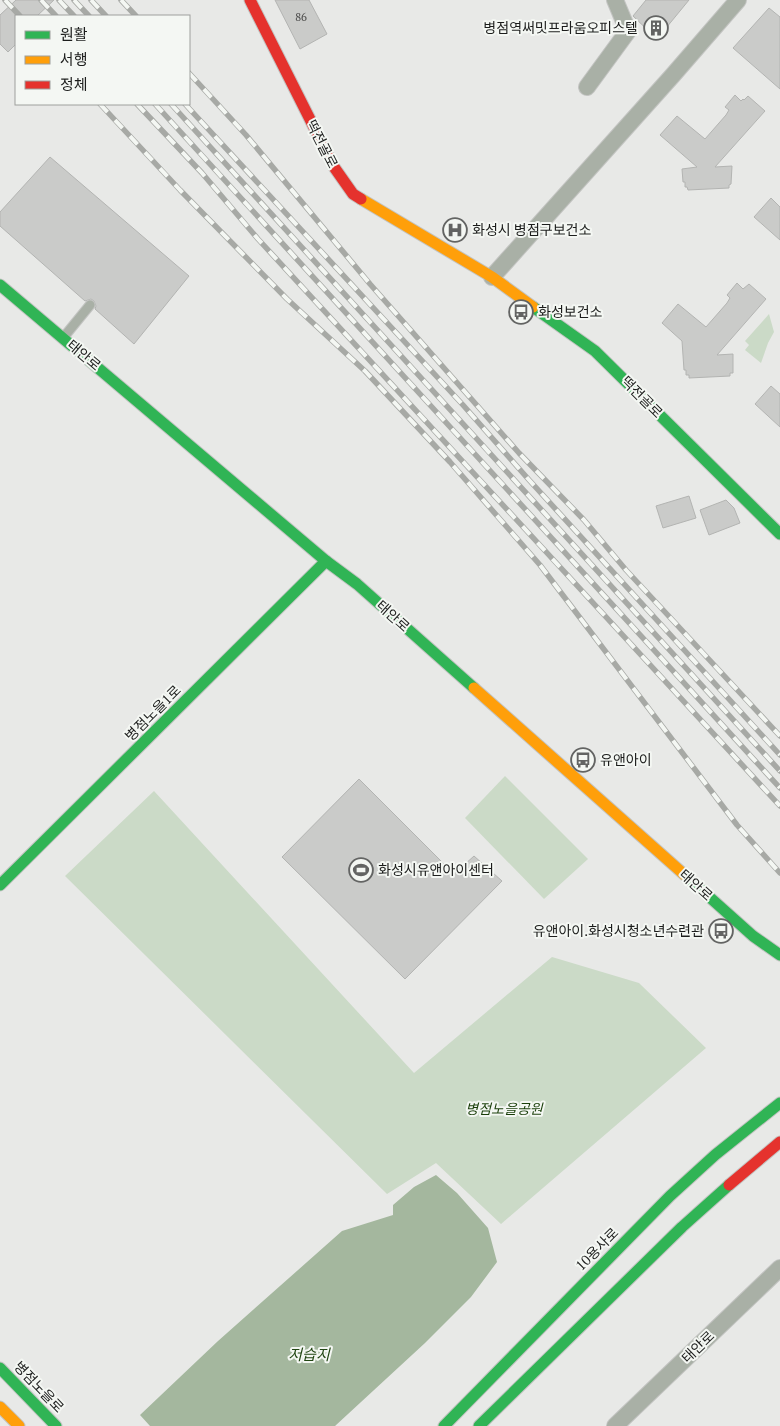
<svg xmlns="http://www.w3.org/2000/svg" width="780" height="1426" font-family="'PT Serif','Noto Sans KR',serif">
  <rect width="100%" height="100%" fill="#e8e9e7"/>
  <!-- green -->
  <g fill="#cbdac7">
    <path d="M769 314 774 332 768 343 761 363 745 350 749 345 745 341Z"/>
    <path d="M505 776 588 859 544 899 465 818Z"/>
    <path d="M154 791 414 1073 552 957 639 983 706 1048 501 1224 436 1163 387 1194 65 876Z"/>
  </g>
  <!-- water -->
  <path fill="#a4b79e" d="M436 1175 457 1193 488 1228 497 1262 471 1297 425 1343 335 1426H150L140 1415 218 1341 342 1231 393 1215V1205L414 1187Z"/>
  <!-- building -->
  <g fill="#cacbc9" stroke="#b3b4b2">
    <path d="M16 0H54L37 16H16V44L8 52 0 44V15Z"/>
    <path d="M275 0H309L327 34 300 49Z"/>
    <path d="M646 0H689L657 39 633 16Z"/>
    <path d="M769 8 780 17V89L733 48Z"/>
    <path d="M735 95 741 101 743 99 744 100 748 96 765 111 715 167 732 166 731 184 729 185V188L688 190 687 187H685V182H683L682 169 697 167 660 135 677 116 705 139 726 115 729 110 725 107Z"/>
    <path d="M50 157 189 276 134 344 95 309 96 306 94 301 91 299 85 301 0 226V212Z"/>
    <path d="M771 198 780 207V240L754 217Z"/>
    <path d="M737 283 743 289 749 284 766 299 717 355 733 354V373H730V376L689 378V375H686V370H684L682 341 662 323 678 304 706 327 727 303 730 298 727 295Z"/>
    <path d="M771 386 780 394V427L755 404Z"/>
    <path d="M689 496 696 518 663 528 656 506Z"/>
    <path d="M726 500 734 508 740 523 709 535 700 510Z"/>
    <path d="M359 779 454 874 474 856 502 881 405 979 282 857Z"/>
  </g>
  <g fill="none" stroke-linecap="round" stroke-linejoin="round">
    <!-- lane casing -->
    <g stroke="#c3c4c2" stroke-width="11">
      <path id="lane" d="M63 338 90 305"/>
    </g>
    <!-- street casing -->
    <g stroke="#c3c4c2" stroke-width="18">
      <g id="street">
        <path d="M587 87 628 31 615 0"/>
        <path d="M492 277 673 75 738 0"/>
        <path d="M615 1426 780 1268"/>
      </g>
    </g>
    <!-- fast casing -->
    <g stroke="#c3c4c2" stroke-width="13">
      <g id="fast">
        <path d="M0 285 326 561 357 584 474 688"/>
        <path d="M533 307 595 351 780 534"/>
        <path d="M687 877 753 936 780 955"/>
        <path d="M0 885 326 561"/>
        <path d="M0 1368 56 1426"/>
        <path d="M444 1426 670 1196 715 1155 780 1103"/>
        <path d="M479 1426 682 1227 729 1185"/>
      </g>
    </g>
    <!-- slow casing -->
    <g stroke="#c3c4c2" stroke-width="13">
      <g id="slow">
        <path d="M361 199 492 277 533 307"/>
        <path d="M474 688 687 877"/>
        <path d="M0 1407 19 1426"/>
      </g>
    </g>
    <!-- jam casing -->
    <g stroke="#c3c4c2" stroke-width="13">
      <g id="jam">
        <path d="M250 0 334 167 353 194 361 199"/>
        <path d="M729 1185 780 1142"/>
      </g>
    </g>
    <!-- lane -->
    <use href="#lane" stroke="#a9b0a6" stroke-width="9"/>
    <!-- street -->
    <use href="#street" stroke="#a9b0a6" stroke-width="16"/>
    <!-- fast -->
    <use href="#fast" stroke="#30b455" stroke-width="11"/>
    <!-- slow -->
    <use href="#slow" stroke="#ff9f0a" stroke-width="11"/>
    <!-- jam -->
    <use href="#jam" stroke="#e5322d" stroke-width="11"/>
    <!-- rail casing -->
    <g stroke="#a7a9a5" stroke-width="5.5">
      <g id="rail">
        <path d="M5 0 20 16"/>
        <path d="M41 0 56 16"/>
        <path d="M59 0 74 16"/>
        <path d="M74 0 89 16"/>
        <path d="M91 0 106 16"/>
        <path d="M121 0 136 16"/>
        <path d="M189 73 246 135 370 284 519 453 584 520 626 570 780 736"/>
        <path d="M100 104 180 190 287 299 365 371 450 462 540 565 737 825 780 873"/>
        <path d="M137 104 202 173 258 239 780 806"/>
        <path d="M155 104 780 788"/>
        <path d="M171 104 780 771"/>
        <path d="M185 104 463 405 530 481 780 755"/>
      </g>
    </g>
    <!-- rail -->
    <use href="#rail" stroke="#f4f7f3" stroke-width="4" stroke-dasharray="11" stroke-linecap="butt"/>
  </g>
  <!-- icons -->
  <defs>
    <g id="building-ring" transform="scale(1.25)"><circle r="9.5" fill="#f4f7f3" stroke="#636463" stroke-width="1.5"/><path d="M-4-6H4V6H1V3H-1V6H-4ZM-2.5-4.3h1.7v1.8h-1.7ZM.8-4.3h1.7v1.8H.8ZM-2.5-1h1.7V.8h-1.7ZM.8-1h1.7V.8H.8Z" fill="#636463"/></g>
    <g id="hospital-ring" transform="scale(1.25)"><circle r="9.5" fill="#f4f7f3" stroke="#636463" stroke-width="1.5"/><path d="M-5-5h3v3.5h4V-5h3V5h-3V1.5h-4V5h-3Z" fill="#636463"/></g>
    <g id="bus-ring" transform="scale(1.25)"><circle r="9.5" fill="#f4f7f3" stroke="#636463" stroke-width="1.5"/><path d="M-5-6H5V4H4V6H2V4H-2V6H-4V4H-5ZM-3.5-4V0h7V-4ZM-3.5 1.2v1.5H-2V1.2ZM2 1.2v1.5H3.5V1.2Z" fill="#636463"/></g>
    <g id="stadium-ring" transform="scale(1.25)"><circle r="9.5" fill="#f4f7f3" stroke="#636463" stroke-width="1.5"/><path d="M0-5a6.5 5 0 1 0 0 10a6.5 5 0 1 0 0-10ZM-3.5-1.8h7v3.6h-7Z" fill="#636463"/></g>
  </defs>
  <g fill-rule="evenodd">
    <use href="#building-ring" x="656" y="28"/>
    <use href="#hospital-ring" x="455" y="230"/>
    <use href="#bus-ring" x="521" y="312"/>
    <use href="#bus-ring" x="583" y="760"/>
    <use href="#stadium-ring" x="361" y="870"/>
    <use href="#bus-ring" x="721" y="931"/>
  </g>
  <g text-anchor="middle" stroke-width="4" stroke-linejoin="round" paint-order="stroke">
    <!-- number labels -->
    <g font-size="11" fill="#484847">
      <text x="301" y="21">86</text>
    </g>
    <!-- poi labels -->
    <g font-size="14" fill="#1c1d1c" stroke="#f4f7f3" text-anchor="start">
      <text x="638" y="33" text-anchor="end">병점역써밋프라움오피스텔</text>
      <text x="472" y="235">화성시 병점구보건소</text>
      <text x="538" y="317">화성보건소</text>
      <text x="600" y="765">유앤아이</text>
      <text x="378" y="875">화성시유앤아이센터</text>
      <text x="704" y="936" text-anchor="end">유앤아이.화성시청소년수련관</text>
    </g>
    <!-- street labels -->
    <g font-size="14" fill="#1c1d1c" stroke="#f4f7f3">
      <text transform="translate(322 144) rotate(63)" y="5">떡전골로</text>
      <text transform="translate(84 355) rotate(40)" y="5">태안로</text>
      <text transform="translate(642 397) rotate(45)" y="5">떡전골로</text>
      <text transform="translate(393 616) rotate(42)" y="5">태안로</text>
      <text transform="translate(153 713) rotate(-45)" y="5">병점노을1로</text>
      <text transform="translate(696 885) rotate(42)" y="5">태안로</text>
      <text transform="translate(597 1249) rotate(-45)" y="5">10용사로</text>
      <text transform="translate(698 1347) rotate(-44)" y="5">태안로</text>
      <text transform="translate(39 1387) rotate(46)" y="5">병점노을로</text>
    </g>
    <!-- park labels -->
    <g font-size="14" font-style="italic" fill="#193e09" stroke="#f4f7f3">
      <text x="504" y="1114">병점노을공원</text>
    </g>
    <!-- water labels -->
    <g font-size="15" font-style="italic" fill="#204512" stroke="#f4f7f3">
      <text x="309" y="1360">저습지</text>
    </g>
  </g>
  <!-- legend -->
  <rect x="15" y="15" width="175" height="90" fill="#f4f7f3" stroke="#9ea09d"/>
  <rect x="25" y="31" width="25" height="8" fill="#30b455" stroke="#9ea09d"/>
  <text x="60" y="40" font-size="15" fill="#1c1d1c">원활</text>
  <rect x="25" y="56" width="25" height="8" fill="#ff9f0a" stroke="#9ea09d"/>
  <text x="60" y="65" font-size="15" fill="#1c1d1c">서행</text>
  <rect x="25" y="81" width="25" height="8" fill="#e5322d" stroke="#9ea09d"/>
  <text x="60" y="90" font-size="15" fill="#1c1d1c">정체</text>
</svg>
